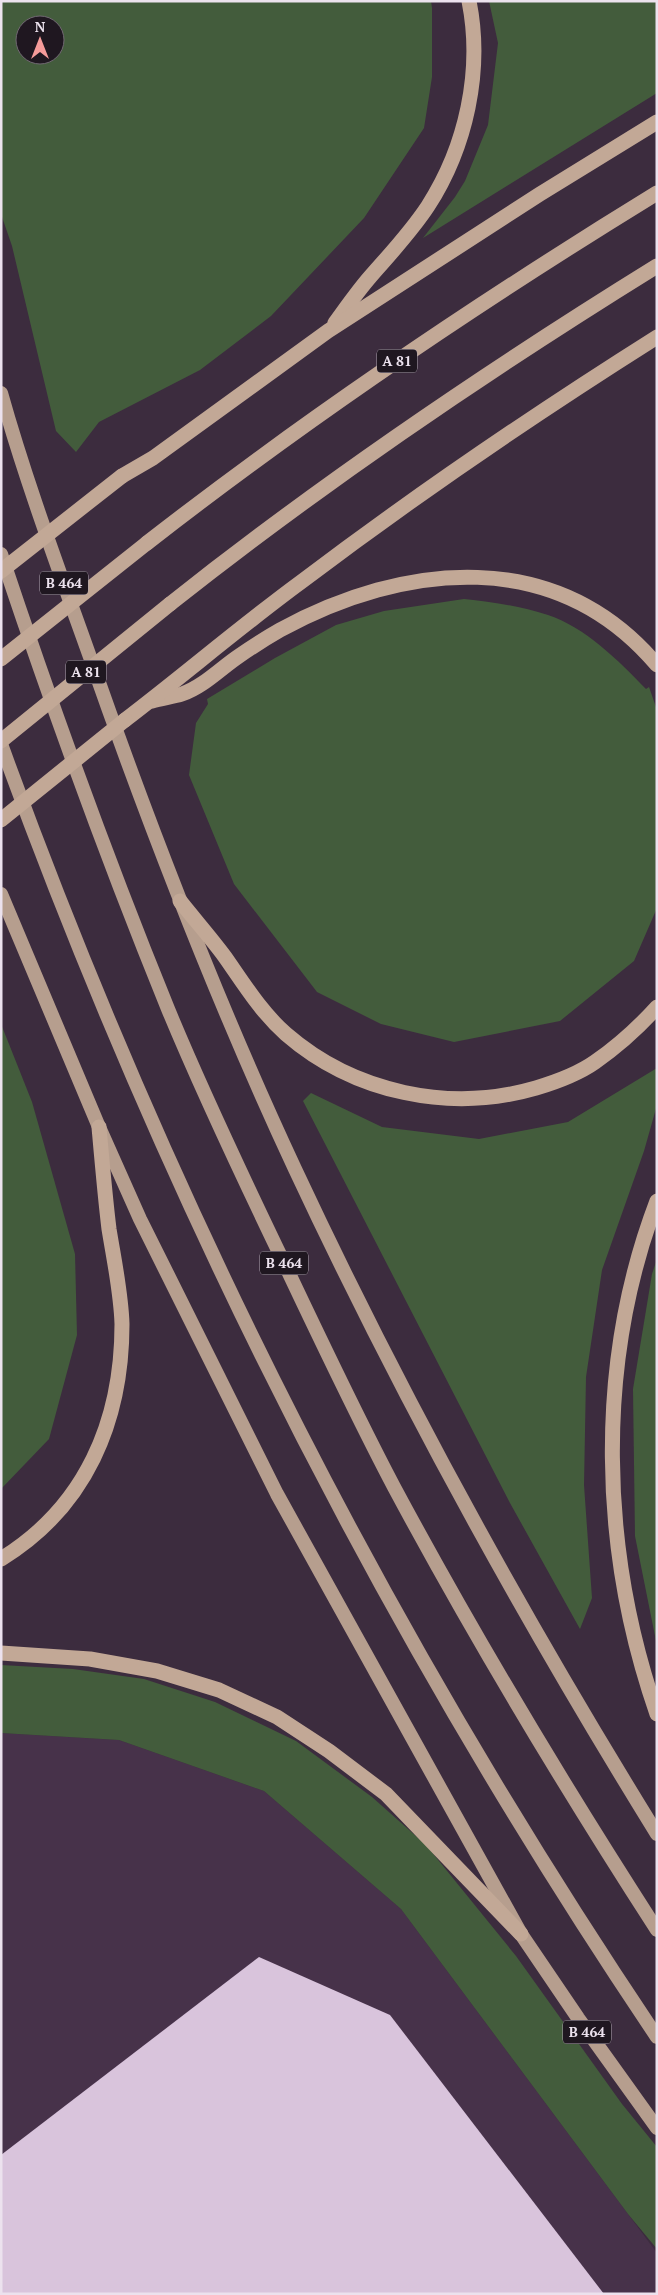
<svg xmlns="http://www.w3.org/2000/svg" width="658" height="2295" font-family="'PT Serif',serif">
  <rect width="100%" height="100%" fill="#3c2c3e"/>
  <!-- built -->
  <path fill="#47324a" d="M1 1733 119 1740 264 1791 401 1909 657 2253V2294H1Z"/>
  <!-- green -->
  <g fill="#435c3c" fill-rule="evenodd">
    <path d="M1 1H431L432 8V77L424 128 364 218 271 316 200 370 99 422 76 452 56 431 12 246 1 214ZM25 25H55V55H25Z"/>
    <path d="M489 1H657V93L423 238 455 197 465 181 488 125 498 43Z"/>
    <path d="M464 599C492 602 520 606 548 615 585 627 619 661 646 689L649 687 657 710V908L634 961 560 1021 454 1042 381 1024 317 992 234 884 189 775 196 723 208 704 207 699 275 658 336 625 384 611Z"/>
    <path d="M1 1024 32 1102 75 1254 77 1335 49 1439 1 1489Z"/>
    <path d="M657 1068V1105L644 1151 602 1270 586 1377 584 1485 592 1598 580 1629 510 1503 303 1101 311 1093 382 1127 479 1139 568 1122Z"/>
    <path d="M657 1259V1646L635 1536 633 1389 652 1274Z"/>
    <path d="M1 1665 73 1669 144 1679 215 1702 296 1741 372 1797 426 1845 516 1956 622 2104 657 2147V2249L628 2214 401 1909 264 1791 119 1740 1 1733Z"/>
  </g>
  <!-- building -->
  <path fill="#d9c4dc" d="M259 1957 390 2015 604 2294H1V2155Z"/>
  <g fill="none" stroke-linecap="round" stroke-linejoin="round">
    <!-- trunk -->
    <g stroke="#b69e8e" stroke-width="14">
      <path d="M1 393C26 482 59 570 90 657 151 831 217 1002 295 1169 402 1398 524 1619 657 1834"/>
      <path d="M1 554C52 707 107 859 168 1009 204 1096 245 1182 286 1267 321 1341 356 1415 394 1487 475 1638 564 1786 657 1930"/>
      <path d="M1 744C166 1199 386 1635 657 2037"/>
      <path d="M1 894 99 1127 140 1219 277 1494 521 1934 578 2018 657 2128"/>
    </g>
    <!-- motorway -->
    <g stroke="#c2a896" stroke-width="15">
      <path d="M335 323C346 308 357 292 370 277 390 254 411 232 428 206 466 147 483 71 469 1"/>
      <path d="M122 476 153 458 328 331 540 194 657 122"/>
      <path d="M147 543C310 416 481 301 657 193"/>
      <path d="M170 604C325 481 489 370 657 266"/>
      <path d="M152 701C162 698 173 697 182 694 203 687 221 668 239 656 252 647 266 638 280 630 405 562 556 546 657 665"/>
      <path d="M125 720C184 675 241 626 301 582 416 495 535 414 657 337"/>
      <path d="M180 901C195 920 211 938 225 957 244 984 261 1012 286 1034 354 1093 450 1113 536 1088 556 1082 578 1074 595 1062 618 1046 638 1028 657 1007"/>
      <path d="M657 1201C595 1364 600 1550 657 1714"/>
      <path d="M1 1559C86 1507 122 1421 122 1324 121 1292 114 1260 109 1229 105 1196 102 1161 99 1127"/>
      <path d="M1 1653 90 1659 157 1671 219 1690 277 1717 329 1751 386 1794 521 1934"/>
    </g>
    <!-- motorway-bridge -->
    <g stroke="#c2a896" stroke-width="15">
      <path d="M1 571 122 476"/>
      <path d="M1 659 147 543"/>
      <path d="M1 741 170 604"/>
      <path d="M1 820 125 720"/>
    </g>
  </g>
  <g text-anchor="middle" stroke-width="5" stroke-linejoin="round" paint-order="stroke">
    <!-- shield labels -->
    <g fill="#1f1720" stroke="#aea5b0" stroke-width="1">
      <rect x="377" y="349.5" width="40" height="23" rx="4"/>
      <rect x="40" y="571.5" width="48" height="23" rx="4"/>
      <rect x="66" y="660.5" width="40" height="23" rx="4"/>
      <rect x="260" y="1251.5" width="48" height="23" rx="4"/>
      <rect x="563" y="2020.5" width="48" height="23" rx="4"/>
    </g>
    <g font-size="14" font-weight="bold" fill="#ece2ee">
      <text x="397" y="366">A 81</text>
      <text x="64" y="588">B 464</text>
      <text x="86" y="677">A 81</text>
      <text x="284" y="1268">B 464</text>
      <text x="587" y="2037">B 464</text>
    </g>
  </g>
  <!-- border -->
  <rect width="658" height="2295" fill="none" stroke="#ece2ee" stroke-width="5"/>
  <!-- north arrow -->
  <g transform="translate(40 40)"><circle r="24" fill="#1f1720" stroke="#716872"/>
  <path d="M0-4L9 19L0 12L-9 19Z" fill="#f59b9a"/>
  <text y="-8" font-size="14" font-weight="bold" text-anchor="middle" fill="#ece2ee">N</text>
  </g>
</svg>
